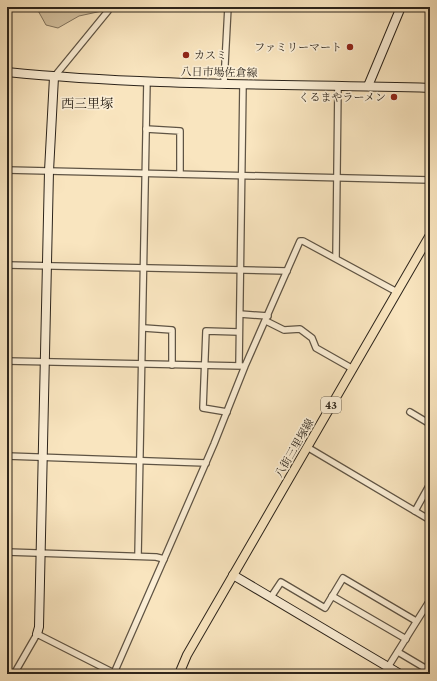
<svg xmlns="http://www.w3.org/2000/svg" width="437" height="681" font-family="'Libre Caslon Text','Noto Serif JP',serif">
  <rect width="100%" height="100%" fill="#f9e5bf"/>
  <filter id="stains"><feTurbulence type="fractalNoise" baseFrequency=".005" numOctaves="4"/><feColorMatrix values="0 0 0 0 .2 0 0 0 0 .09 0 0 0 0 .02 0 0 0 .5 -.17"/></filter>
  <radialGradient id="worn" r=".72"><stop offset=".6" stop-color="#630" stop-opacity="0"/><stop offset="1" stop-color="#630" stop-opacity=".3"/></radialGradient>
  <!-- green -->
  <path fill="#d6c4a3" stroke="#81745f" d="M36 7H101L102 11 79 16 58 28 46 25Z"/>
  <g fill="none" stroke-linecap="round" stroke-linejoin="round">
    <!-- street casing -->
    <g stroke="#5f5444" stroke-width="8">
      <g id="street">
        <path d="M54 77 108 11V7"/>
        <path d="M224 83 228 7"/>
        <path d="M146 129 180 131V174"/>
        <path d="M7 170 430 180"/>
        <path d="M336 257 338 86"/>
        <path d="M7 265 287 271"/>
        <path d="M240 314 268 316"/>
        <path d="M266 321 284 330 300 329 312 338 316 348 353 369"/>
        <path d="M144 328 172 330V365"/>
        <path d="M7 361 242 366"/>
        <path d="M239 365 243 84"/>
        <path d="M227 412 203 408 206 331 239 332"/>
        <path d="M410 412 430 424"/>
        <path d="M307 447 430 520"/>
        <path d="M7 456 206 463"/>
        <path d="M415 511 430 484"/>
        <path d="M7 552 156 557 164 559"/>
        <path d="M138 556 147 81"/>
        <path d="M332 596 406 639"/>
        <path d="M271 597 281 582 325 608 343 578 416 621"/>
        <path d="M398 652 430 671"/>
        <path d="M388 667 430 600"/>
        <path d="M114 673 164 559 214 444 245 366 300 241H303L397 292"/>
        <path d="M14 674 37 634 116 674"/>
      </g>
    </g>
    <!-- secondary casing -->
    <g stroke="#2c241b" stroke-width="10">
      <g id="secondary">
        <path d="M7 72C147 86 289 84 430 88"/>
        <path d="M368 86 401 7"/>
        <path d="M233 575 400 674"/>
        <path d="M37 634 39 627 49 171 54 77"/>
      </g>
    </g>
    <!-- primary casing -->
    <g stroke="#2c241b" stroke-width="10">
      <path id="primary" d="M179 674 187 655 430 235"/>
    </g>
    <!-- street -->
    <use href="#street" stroke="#fbeed5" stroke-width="5.5"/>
    <!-- secondary -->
    <use href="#secondary" stroke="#fbeed5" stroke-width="8"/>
    <!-- primary -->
    <use href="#primary" stroke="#f9e5bf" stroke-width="8"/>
  </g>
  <!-- markers -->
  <g fill="#8f2418" stroke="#fbeed5" stroke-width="1.5">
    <circle cx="350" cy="47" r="4"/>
    <circle cx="186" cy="55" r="4"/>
    <circle cx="394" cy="97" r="4"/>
  </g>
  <g text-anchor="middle" stroke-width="3.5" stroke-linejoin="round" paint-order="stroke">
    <!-- shield labels -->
    <rect fill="#fbeed5" stroke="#6a6153" stroke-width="1" x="321" y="397" width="20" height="16" rx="3"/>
    <g font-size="10" font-weight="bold" fill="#2c241b">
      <text x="331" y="409">43</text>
    </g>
    <!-- poi labels -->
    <g font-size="11" fill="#2c241b" stroke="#fbeed5" text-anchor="end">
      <text x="342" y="51">ファミリーマート</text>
      <text x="194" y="59" text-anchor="start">カスミ</text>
      <text x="386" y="101">くるまやラーメン</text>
    </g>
    <!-- street labels -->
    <g font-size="11" fill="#2c241b" stroke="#fbeed5">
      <text transform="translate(219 72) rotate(1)" y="4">八日市場佐倉線</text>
      <text transform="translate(294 448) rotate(-60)" y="4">八街三里塚線</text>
    </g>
    <!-- quarter labels -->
    <g font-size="13" fill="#2c241b" stroke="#fbeed5">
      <text x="87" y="108">西三里塚</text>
    </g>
  </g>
  <!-- margin -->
  <rect width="437" height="681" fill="none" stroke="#f9e5bf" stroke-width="24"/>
  <rect x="8" y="8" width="421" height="665" fill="none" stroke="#2c241b" stroke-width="2"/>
  <rect x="12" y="12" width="413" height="657" fill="none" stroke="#2c241b"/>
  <rect width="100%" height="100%" filter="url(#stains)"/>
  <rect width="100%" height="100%" fill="url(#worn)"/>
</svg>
